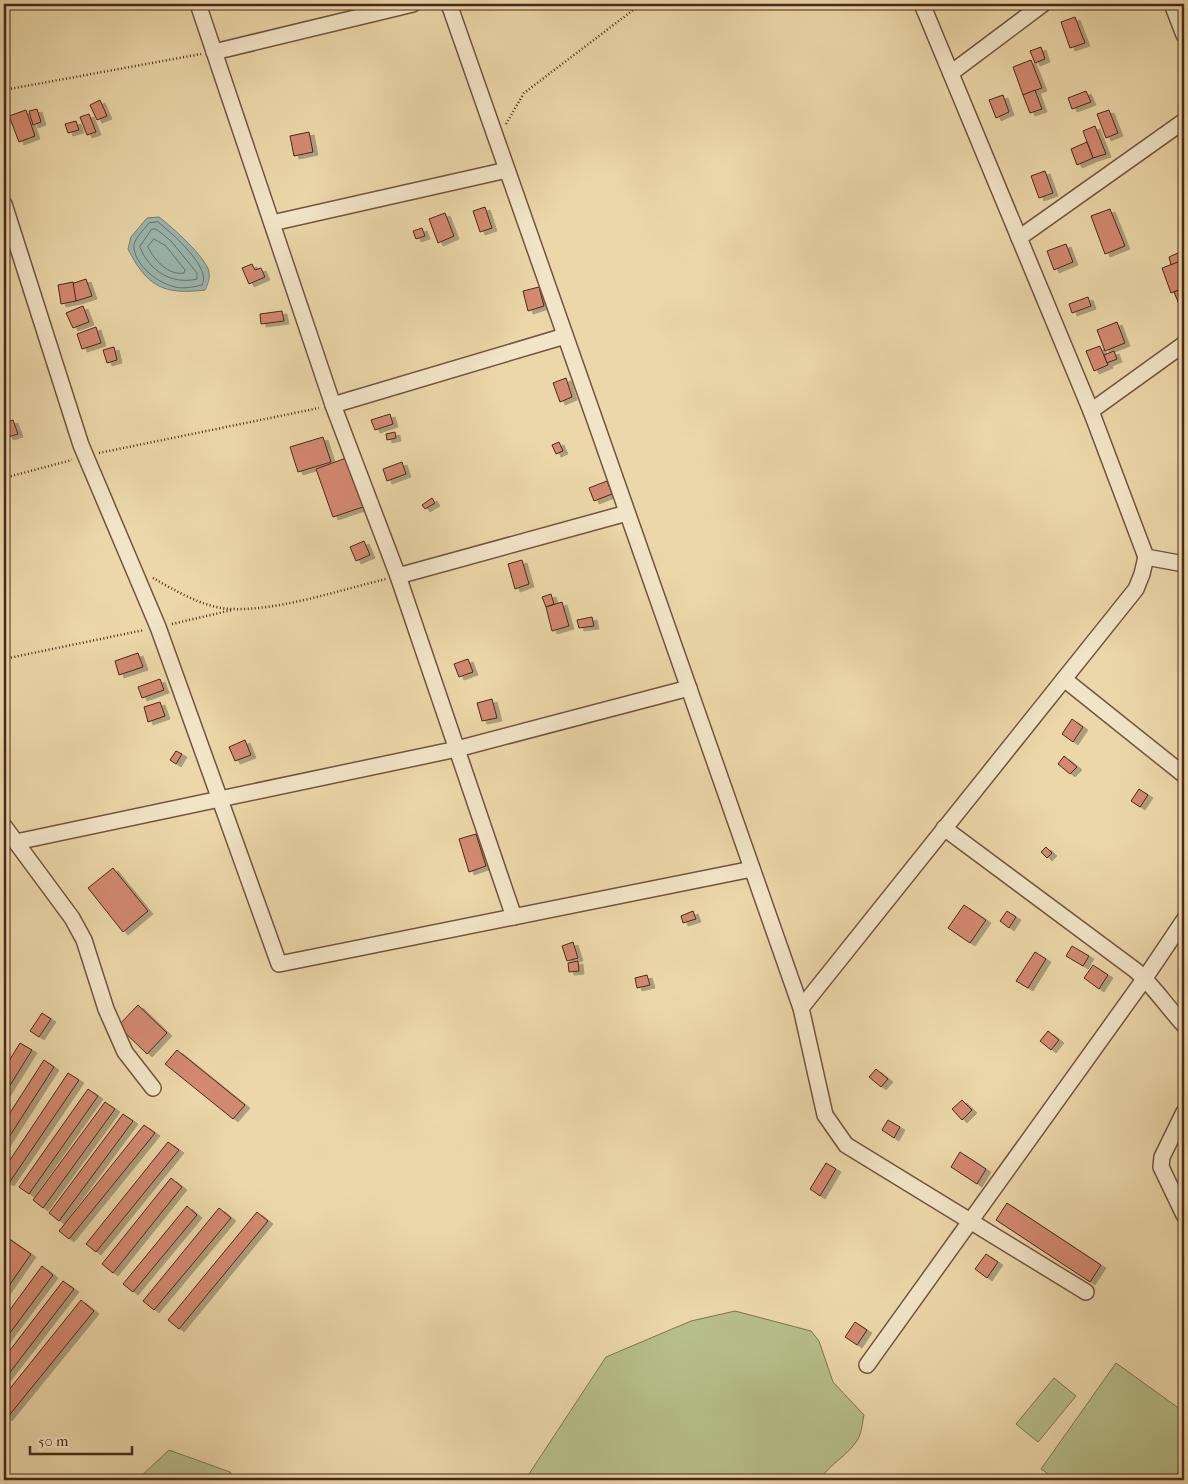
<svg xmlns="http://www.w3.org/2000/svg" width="1188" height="1484" font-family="'IM FELL French Canon',serif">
  <defs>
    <filter id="shadow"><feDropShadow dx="5" dy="3" stdDeviation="0" flood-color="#0004"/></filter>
  </defs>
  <rect width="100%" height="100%" fill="#ebd7a9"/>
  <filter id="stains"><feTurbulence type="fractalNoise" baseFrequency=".004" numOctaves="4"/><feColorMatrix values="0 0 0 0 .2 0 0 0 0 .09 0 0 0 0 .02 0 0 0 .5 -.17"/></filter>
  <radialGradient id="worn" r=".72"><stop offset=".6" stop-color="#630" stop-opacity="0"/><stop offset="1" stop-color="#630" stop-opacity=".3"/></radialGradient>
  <!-- green -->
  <g fill="#b6be89" stroke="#807352">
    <path d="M735 1311 811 1331 819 1341 833 1382 864 1415C862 1423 862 1432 858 1439 848 1456 830 1463 820 1480H525L606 1357 691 1321Z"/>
    <path d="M1116 1363 1184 1412V1480H1057L1041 1469Z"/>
    <path d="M1054 1378 1076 1396 1038 1442 1016 1424Z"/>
    <path d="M169 1450 230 1472 238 1480H137Z"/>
  </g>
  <!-- water -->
  <path fill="#9ab8b0" stroke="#7a7e75" d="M159 217C172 227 206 257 209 272 210 279 208 284 205 290 164 295 147 287 128 249L131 237 147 218Z"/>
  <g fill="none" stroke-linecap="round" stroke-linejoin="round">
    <!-- shore -->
    <g stroke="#727066" stroke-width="1">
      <path d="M158 222C172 233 212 268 202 285 194 287 183 289 175 287 158 283 137 267 134 249 132 240 144 230 149 223Z"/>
      <path d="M152 229H156L171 241 197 273V279C172 285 149 271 140 247Z"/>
      <path d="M154 239 166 246 185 270 184 273C169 276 154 260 148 247Z"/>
    </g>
  </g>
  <!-- building -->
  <g fill="#d48971" stroke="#49281c" filter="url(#shadow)">
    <path d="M1075 17 1085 43 1070 48 1061 22Z"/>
    <path d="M1041 47 1045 59 1035 63 1030 51Z"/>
    <path d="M1031 60 1042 88 1023 95 1013 67Z"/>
    <path d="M1035 90 1042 109 1030 113 1023 95Z"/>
    <path d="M1086 91 1091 102 1072 109 1068 98Z"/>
    <path d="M1003 95 1009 112 996 118 989 100Z"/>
    <path d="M100 100 107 116 97 120 90 105Z"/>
    <path d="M37 109 41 122 33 125 29 111Z"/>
    <path d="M26 110 35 136 19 142 9 116Z"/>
    <path d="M1109 110 1118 133 1106 138 1097 114Z"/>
    <path d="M89 114 96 132 87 135 80 117Z"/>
    <path d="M76 121 79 130 68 133 65 124Z"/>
    <path d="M1095 126 1106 154 1093 158 1083 131Z"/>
    <path d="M309 132 313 152 294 156 290 136Z"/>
    <path d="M1087 142 1093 158 1077 165 1071 149Z"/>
    <path d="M1045 171 1053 193 1039 198 1031 176Z"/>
    <path d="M485 207 492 228 480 232 473 211Z"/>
    <path d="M1110 209 1125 246 1105 254 1091 216Z"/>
    <path d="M445 213 454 236 438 243 429 219Z"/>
    <path d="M422 228 425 236 416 239 413 231Z"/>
    <path d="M1066 244 1073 262 1054 270 1047 251Z"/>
    <path d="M1178 253 1181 261 1171 265 1169 257Z"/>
    <path d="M1181 261 1184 269V288L1171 293 1162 268Z"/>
    <path d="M252 264 255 270 261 268 265 277 249 284 242 268Z"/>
    <path d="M86 279 92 296 76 301 71 284Z"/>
    <path d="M73 282 76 301 61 304 58 285Z"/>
    <path d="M539 287 544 306 528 311 523 291Z"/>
    <path d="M1184 288V314H1183L1174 292Z"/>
    <path d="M1088 297 1091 306 1072 313 1069 304Z"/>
    <path d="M83 306 89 322 73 328 66 313Z"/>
    <path d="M282 311 284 321 261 324 260 314Z"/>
    <path d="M1117 322 1125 343 1105 351 1097 330Z"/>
    <path d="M96 327 101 343 82 349 77 334Z"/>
    <path d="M1100 346 1108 365 1094 371 1086 351Z"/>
    <path d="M114 347 117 360 107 363 103 350Z"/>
    <path d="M1114 351 1117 359 1107 363 1104 355Z"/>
    <path d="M566 378 572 397 560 402 553 383Z"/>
    <path d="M390 414 393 424 375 430 371 420Z"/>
    <path d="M13 420 18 434 8 437 4 423Z"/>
    <path d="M395 432 396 438 387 440 386 434Z"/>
    <path d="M323 437 331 462 298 472 290 447Z"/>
    <path d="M559 442 563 451 556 454 552 445Z"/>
    <path d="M346 458 363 507 333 517 316 469Z"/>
    <path d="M402 462 406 474 387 481 383 469Z"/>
    <path d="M607 481 612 494 594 501 589 488Z"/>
    <path d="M432 498 435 503 425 509 422 505Z"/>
    <path d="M364 541 370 555 356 561 350 547Z"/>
    <path d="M522 560 529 584 515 589 508 564Z"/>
    <path d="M551 594 554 604 546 607 542 597Z"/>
    <path d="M562 602 569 626 552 631 546 607Z"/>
    <path d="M592 617 594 626 579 628 577 620Z"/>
    <path d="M138 653 143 667 119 675 115 661Z"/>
    <path d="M468 659 473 672 459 677 454 664Z"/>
    <path d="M160 679 164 690 142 698 138 687Z"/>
    <path d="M1184 693V706L1179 702Z"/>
    <path d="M492 699 497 718 482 721 477 703Z"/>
    <path d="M160 702 165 716 148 722 144 707Z"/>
    <path d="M1072 719 1083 727 1073 742 1062 734Z"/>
    <path d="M245 740 251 755 235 761 229 747Z"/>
    <path d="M176 751 182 754 176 764 170 760Z"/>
    <path d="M1064 756 1077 767 1070 774 1058 764Z"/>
    <path d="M1139 789 1148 795 1140 807 1131 801Z"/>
    <path d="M476 834 486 866 469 872 459 839Z"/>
    <path d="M1046 847 1052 853 1047 858 1041 852Z"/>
    <path d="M113 868 148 911 123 932 88 888Z"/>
    <path d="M964 905 986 920 970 943 948 928Z"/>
    <path d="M693 911 696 919 683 923 681 916Z"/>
    <path d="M1007 911 1016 917 1009 928 1000 921Z"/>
    <path d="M573 942 578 958 567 961 562 946Z"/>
    <path d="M1072 946 1089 956 1083 966 1066 956Z"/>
    <path d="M1035 952 1046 959 1028 988 1016 981Z"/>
    <path d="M578 961 579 971 569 972 568 963Z"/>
    <path d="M1093 965 1108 975 1099 989 1084 978Z"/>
    <path d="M647 975 650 985 637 988 635 978Z"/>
    <path d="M138 1005 167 1033 147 1054 118 1026Z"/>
    <path d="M42 1013 51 1019 39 1037 30 1031Z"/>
    <path d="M1048 1031 1059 1040 1051 1050 1040 1041Z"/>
    <path d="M20 1043 32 1050 4 1095V1069Z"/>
    <path d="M177 1050 245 1105 233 1119 165 1064Z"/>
    <path d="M44 1060 54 1067 4 1145V1122Z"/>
    <path d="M876 1069 888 1079 881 1087 869 1077Z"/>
    <path d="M68 1073 79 1080 9 1183 4 1180V1169Z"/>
    <path d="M88 1089 98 1096 29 1194 19 1187Z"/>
    <path d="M962 1100 972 1110 962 1120 952 1109Z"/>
    <path d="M105 1102 115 1109 43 1208 33 1200Z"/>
    <path d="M123 1114 133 1121 59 1221 49 1213Z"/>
    <path d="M888 1120 900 1127 894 1138 882 1130Z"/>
    <path d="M144 1125 155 1133 69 1239 59 1231Z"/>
    <path d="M168 1142 179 1150 96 1252 86 1244Z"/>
    <path d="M960 1152 986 1169 977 1184 951 1167Z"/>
    <path d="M826 1163 836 1169 820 1196 810 1189Z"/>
    <path d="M171 1178 182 1187 113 1273 102 1264Z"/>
    <path d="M1007 1203 1101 1265 1090 1282 996 1220Z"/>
    <path d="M187 1206 197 1215 133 1292 123 1284Z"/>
    <path d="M219 1208 231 1218 154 1310 143 1301Z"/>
    <path d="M257 1212 268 1221 179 1329 168 1320Z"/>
    <path d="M5 1236 31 1254 4 1293V1237Z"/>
    <path d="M986 1254 998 1262 987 1278 975 1269Z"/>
    <path d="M42 1266 53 1275 4 1341V1318Z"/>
    <path d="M63 1281 74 1289 4 1380V1358Z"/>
    <path d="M81 1300 94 1311 7 1418 4 1415V1396Z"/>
    <path d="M855 1322 867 1330 857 1345 845 1337Z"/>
  </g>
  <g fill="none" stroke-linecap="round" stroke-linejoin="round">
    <!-- minor casing -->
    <g stroke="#72543f" stroke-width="18">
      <g id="minor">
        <path d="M198 4 333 405 398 576 514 917"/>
        <path d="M449 4 801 1008 825 1115 846 1145 1086 1292"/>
        <path d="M922 4 1091 411 1146 557 1184 564"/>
        <path d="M1172 4 1184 35"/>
        <path d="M214 52 413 4"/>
        <path d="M951 73 1043 4"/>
        <path d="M4 204 81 445 158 627 279 964 752 869"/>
        <path d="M272 223 507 170"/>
        <path d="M1019 238 1184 121"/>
        <path d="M333 405 565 336"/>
        <path d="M1091 411 1184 344"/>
        <path d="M398 576 627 513"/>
        <path d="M1064 679 1184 775"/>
        <path d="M4 826 72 918 84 940 106 1009 125 1052 153 1088"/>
        <path d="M944 828 1135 970C1154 986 1167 1007 1184 1025"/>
        <path d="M16 842 457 749 689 688"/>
        <path d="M801 1008 1136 589 1142 574 1146 557"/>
        <path d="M1184 1112 1162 1157 1161 1167 1184 1215"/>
        <path d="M867 1365 1145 978 1184 920"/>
      </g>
    </g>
    <!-- path -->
    <g stroke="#49281c" stroke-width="2.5" stroke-dasharray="1 2.5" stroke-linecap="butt">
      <path d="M4 90 201 54"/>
      <path d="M506 124 524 93 641 4"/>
      <path d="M4 270 10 268"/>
      <path d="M99 453 319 408"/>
      <path d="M4 478 72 460"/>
      <path d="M153 578C176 591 204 608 231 609 278 611 340 590 386 579"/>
      <path d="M172 624 232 610"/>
      <path d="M4 659 144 630"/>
      <path d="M4 863 8 855"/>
    </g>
    <!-- minor -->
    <use href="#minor" stroke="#f2e5c7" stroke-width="15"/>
  </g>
  <!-- margin -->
  <rect width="1188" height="1484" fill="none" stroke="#ebd7a9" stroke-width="20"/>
  <rect x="5" y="5" width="1178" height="1474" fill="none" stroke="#49281c" stroke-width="2.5"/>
  <rect x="10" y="10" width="1168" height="1464" fill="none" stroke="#49281c"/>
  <!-- scale -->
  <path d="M30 1446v8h102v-8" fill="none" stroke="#49281c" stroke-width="2.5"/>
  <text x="38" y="1446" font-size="15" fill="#49281c" stroke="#f2e5c7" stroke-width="4" paint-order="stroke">50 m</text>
  <rect width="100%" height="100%" filter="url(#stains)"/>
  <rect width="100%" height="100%" fill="url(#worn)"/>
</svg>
